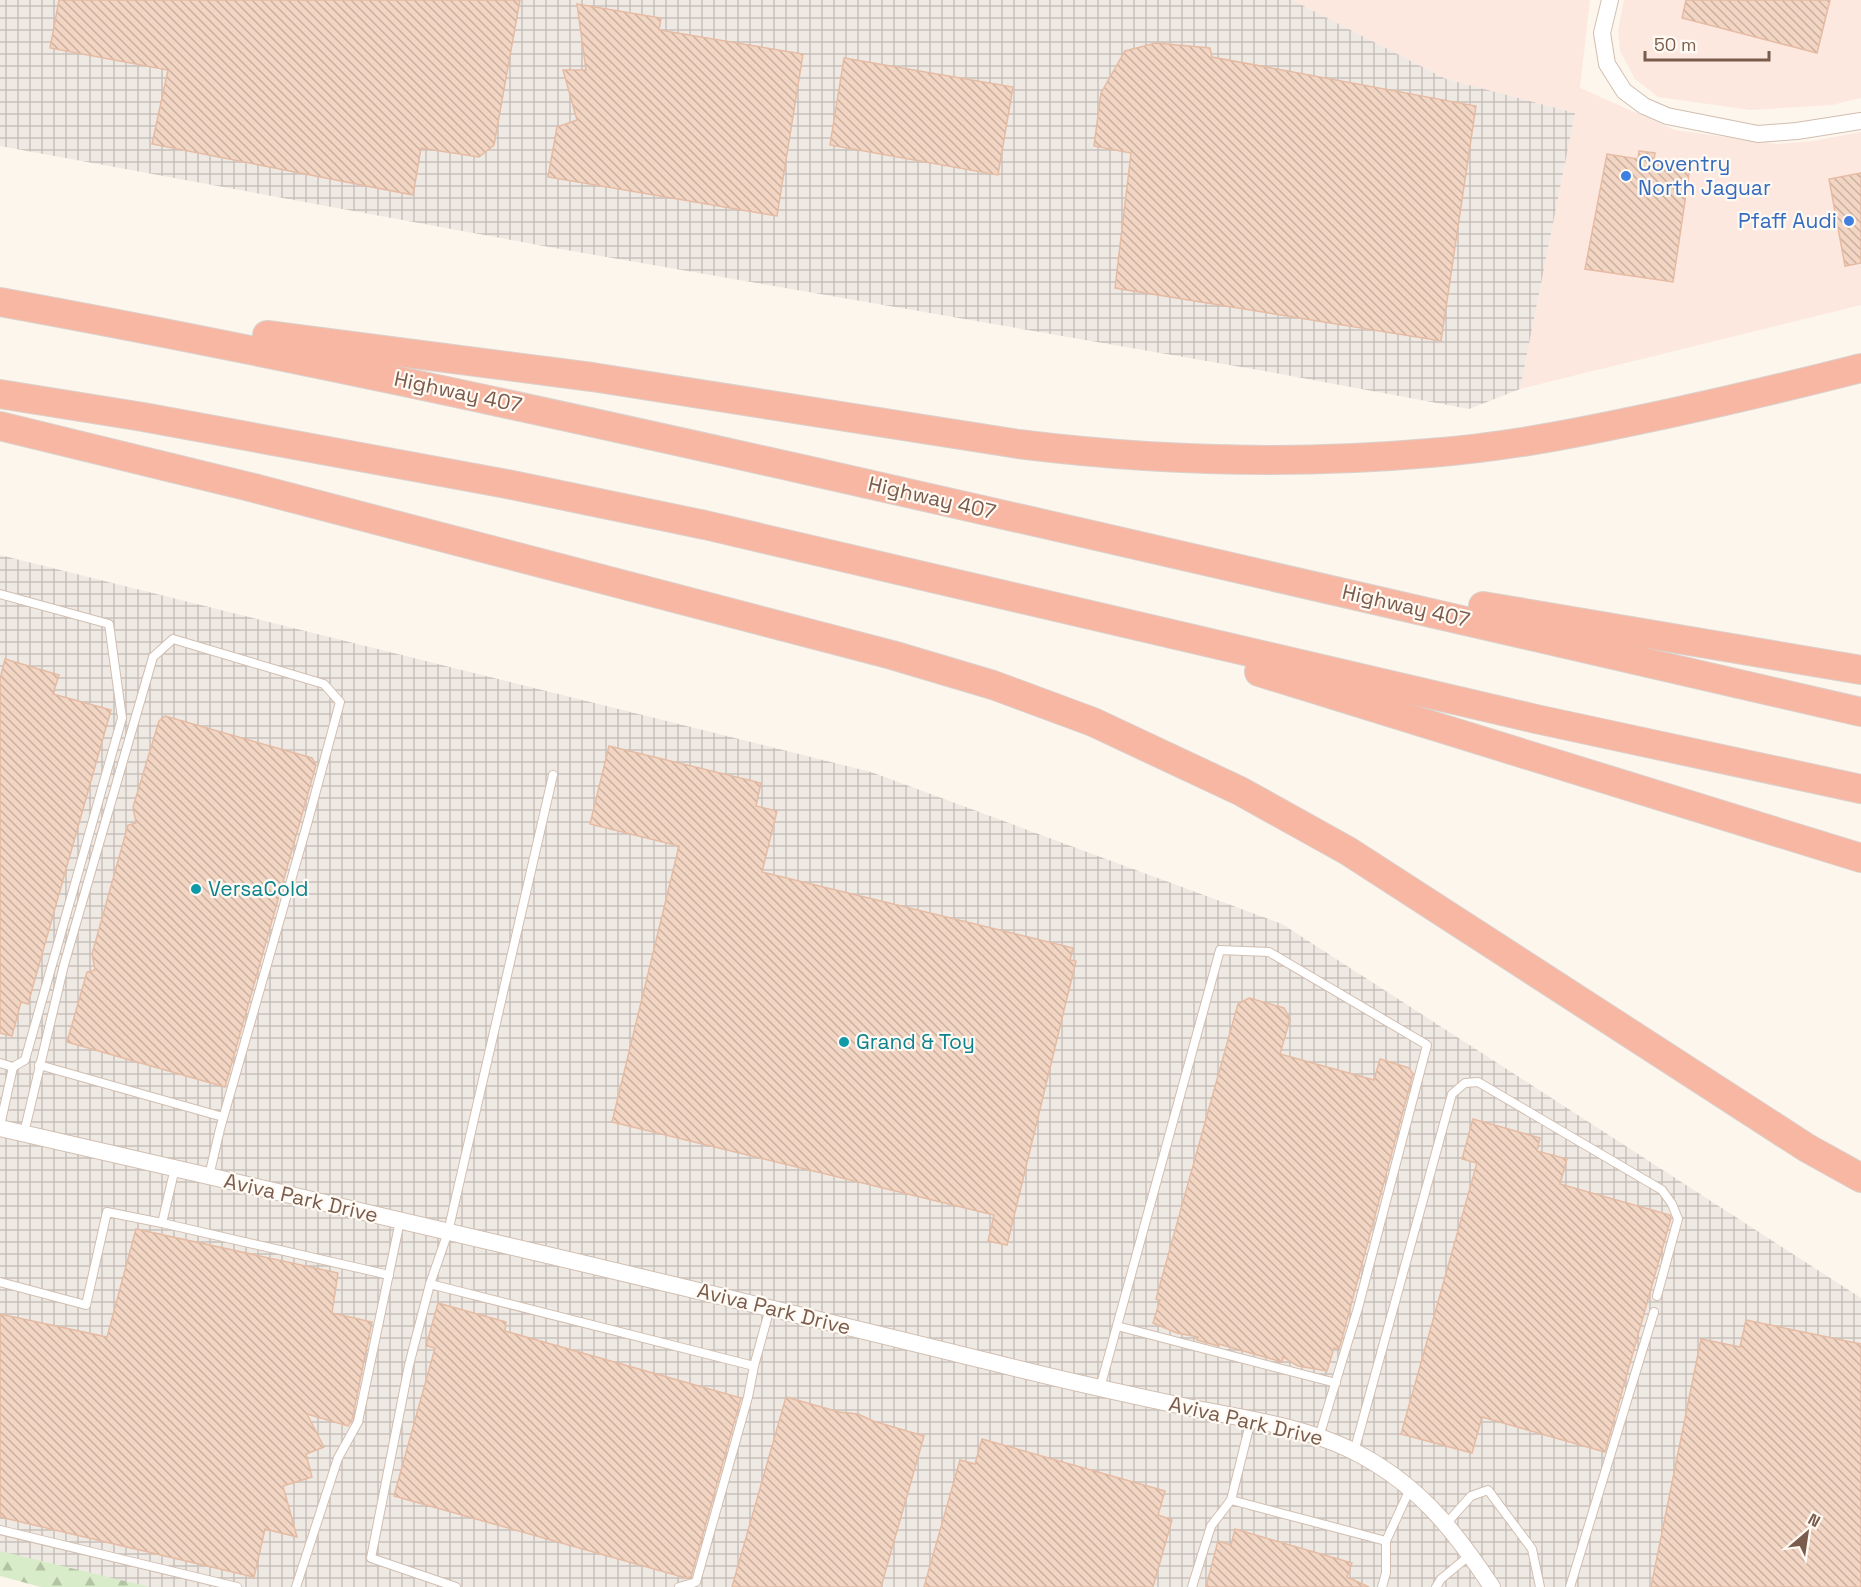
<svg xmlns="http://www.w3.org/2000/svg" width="1861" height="1587" font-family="'Space Grotesk',sans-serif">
  <defs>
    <pattern id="industrial-grid" width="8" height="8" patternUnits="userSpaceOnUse" patternTransform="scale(1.5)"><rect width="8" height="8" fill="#efe9e4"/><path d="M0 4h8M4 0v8" fill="none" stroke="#c7c0bb"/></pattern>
    <pattern id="forest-firs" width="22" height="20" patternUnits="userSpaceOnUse" patternTransform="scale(1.5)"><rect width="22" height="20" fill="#d8ecc9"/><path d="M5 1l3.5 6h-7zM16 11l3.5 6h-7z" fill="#b4c2a5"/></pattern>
    <pattern id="building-back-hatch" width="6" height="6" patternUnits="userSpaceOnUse" patternTransform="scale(1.5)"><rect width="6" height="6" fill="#f3d5c3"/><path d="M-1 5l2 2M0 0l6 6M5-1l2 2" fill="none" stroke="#cab0a1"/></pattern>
  </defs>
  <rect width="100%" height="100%" fill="#fdf6ec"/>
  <!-- commercial -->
  <g fill="#fde8e0">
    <path d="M1292 0H1590L1580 88 1675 130 1777 144 1813 141 1861 132V305L1520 389 1575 113 1446 79Z"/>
    <path d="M1624 0H1861V98L1832 105 1750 110 1658 97 1635 79 1620 51 1618 31Z"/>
  </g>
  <!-- industrial -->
  <g fill="url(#industrial-grid)">
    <path d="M0 0H1292L1446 79 1575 113 1520 389 1469 409 1270 372 549 247 0 146Z"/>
    <path d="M0 555 871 772 1282 924 1861 1298V1587H146L0 1554Z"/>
  </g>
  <!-- forest -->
  <path fill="url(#forest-firs)" d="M0 1551 150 1587H41L0 1576Z"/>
  <!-- building -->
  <g fill="url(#building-back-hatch)" stroke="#e6bba3" stroke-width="1.5">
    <path d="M59 0H520L494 145 479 157 421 148 413 195 152 144 168 70 50 48Z"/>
    <path d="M1686 0H1830L1817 53 1682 18Z"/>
    <path d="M577 4 661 18 659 30 803 54 777 216 548 177 557 127 577 120 563 70H586Z"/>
    <path d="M1156 43 1210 48 1212 57 1476 106 1441 341 1115 288 1131 153 1094 146 1101 93 1125 51Z"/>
    <path d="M844 58 1013 87 998 175 830 145Z"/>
    <path d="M1639 151 1655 153 1654 161 1690 167 1673 282 1585 269 1607 154 1638 159Z"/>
    <path d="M1861 173V263L1845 266 1829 179Z"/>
    <path d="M5 659 59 675 53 694 111 710 28 1004 21 1002 12 1036 0 1033V679Z"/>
    <path d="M165 716 312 758 316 765 225 1087 67 1042 87 972 95 970 92 954 128 825 136 823 133 807 159 721Z"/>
    <path d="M609 746 761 783 756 806 777 811 762 872 1073 948 1070 960 1076 961 1007 1245 988 1241 994 1215 612 1122 679 846 590 824Z"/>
    <path d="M1249 998 1284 1008 1290 1019 1280 1054 1374 1080 1380 1059 1409 1068 1413 1074 1340 1346 1339 1349 1334 1348 1327 1371 1298 1366 1283 1357 1282 1362 1219 1344V1346L1200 1341 1197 1340 1198 1337 1177 1333 1153 1323 1160 1300 1156 1299 1238 1004Z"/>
    <path d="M1473 1119 1540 1138 1537 1151 1567 1159 1560 1184 1670 1215 1671 1218 1605 1452 1482 1417 1472 1453 1401 1434 1477 1163 1462 1159Z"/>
    <path d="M136 1229 338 1273 332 1313 372 1322 352 1420 348 1426 307 1414 324 1447 306 1454 312 1477 283 1486 297 1537 265 1529 254 1577 0 1517V1314L107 1337Z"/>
    <path d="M438 1303 506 1322 505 1331 741 1398 691 1577 686 1578 394 1496 435 1348 426 1346Z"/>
    <path d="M1746 1320 1861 1344V1587H1651L1701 1339 1740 1347Z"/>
    <path d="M786 1397 839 1412 858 1414 873 1421 924 1436 881 1587H732Z"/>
    <path d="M982 1439 1165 1491 1158 1515 1172 1520 1153 1587H924L960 1460 975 1464Z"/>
    <path d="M1235 1529 1352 1563 1347 1577 1369 1587H1206L1218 1541 1231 1545Z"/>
  </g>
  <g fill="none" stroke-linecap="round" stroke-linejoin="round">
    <!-- lane casing -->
    <g stroke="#d1beb0" stroke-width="10">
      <g id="lane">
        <path d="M0 594 109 624 122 718 25 1060 13 1067 0 1063"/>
        <path d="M553 775 448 1232 430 1284 754 1366 770 1308"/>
        <path d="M39 1065 223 1117"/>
        <path d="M0 1126 13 1067"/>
        <path d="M24 1133 64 965 153 657 173 639 324 684 340 702 306 828 220 1129 209 1176"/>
        <path d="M162 1223 175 1168"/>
        <path d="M0 1282 86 1305 107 1212 162 1223 389 1275"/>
        <path d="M430 1284 409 1365 371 1558 456 1587"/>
        <path d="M1117 1326 1336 1383"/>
        <path d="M1100 1388 1220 950 1269 952 1427 1045 1358 1308 1319 1437"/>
        <path d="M1354 1452 1452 1094 1465 1083 1478 1082 1662 1190 1672 1204 1678 1219 1657 1296"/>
        <path d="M1231 1500 1386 1541 1410 1489"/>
        <path d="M1446 1524 1471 1496 1488 1490 1532 1549 1540 1587"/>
        <path d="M0 1530 237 1587"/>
        <path d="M296 1587 338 1458 358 1422 400 1221"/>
        <path d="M679 1587 696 1582 748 1397 754 1366"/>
        <path d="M1192 1587 1211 1526 1231 1500 1251 1420"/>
        <path d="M1382 1587 1386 1573V1541"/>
        <path d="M1436 1587 1441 1579 1470 1555"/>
        <path d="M1570 1587 1654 1312"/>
      </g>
    </g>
    <!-- street casing -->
    <g stroke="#d1beb0" stroke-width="18">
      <g id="street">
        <path d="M1610 0 1602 33 1607 64 1624 91 1644 106 1667 116 1758 134 1797 131 1861 121"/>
        <path d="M0 1128C332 1204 664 1281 995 1363 1062 1380 1129 1395 1197 1409 1249 1419 1303 1427 1351 1450 1416 1482 1453 1528 1492 1587"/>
      </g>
    </g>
    <!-- highway casing -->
    <g stroke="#dad1cd" stroke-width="30">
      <g id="highway">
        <path d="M0 302C270 351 538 410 806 470 1158 549 1509 632 1861 712"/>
        <path d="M267 335 592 377 1018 444C1155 461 1293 465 1430 453 1511 447 1592 430 1671 413 1735 399 1798 384 1861 368"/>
        <path d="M0 394 143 417 507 484 705 525 1536 719 1861 789"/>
        <path d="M0 426 250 487 892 655 993 685 1093 722 1240 791 1348 851 1807 1148 1861 1178"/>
        <path d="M1483 606 1861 670"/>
        <path d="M1259 672 1861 858"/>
      </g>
    </g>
    <!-- lane -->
    <use href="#lane" stroke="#fff" stroke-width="8"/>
    <!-- street -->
    <use href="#street" stroke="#fff" stroke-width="16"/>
    <!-- highway -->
    <use href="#highway" stroke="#f7b7a3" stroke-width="28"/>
  </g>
  <!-- markers -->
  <g fill="#3f7fe0" stroke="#fffaf3" stroke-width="2">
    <circle cx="1626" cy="176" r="6"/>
    <circle cx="1849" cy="221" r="6"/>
  </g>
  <g fill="#0f9aa8" stroke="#fffaf3" stroke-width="2">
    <circle cx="196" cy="889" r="6"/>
    <circle cx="844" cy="1042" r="6"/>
  </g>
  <g text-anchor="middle" stroke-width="4.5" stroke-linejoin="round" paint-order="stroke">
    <!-- shop labels -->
    <g font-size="21" fill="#366cbe" stroke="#fffaf3" text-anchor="start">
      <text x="1638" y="171">Coventry<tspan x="1638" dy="24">North Jaguar</tspan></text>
      <text x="1837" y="228" text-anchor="end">Pfaff Audi</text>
    </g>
    <!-- street labels -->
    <g font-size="21" fill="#7a5c4d" stroke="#fffaf3">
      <text transform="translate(458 392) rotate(12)" y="7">Highway 407</text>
      <text transform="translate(932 498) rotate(13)" y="7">Highway 407</text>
      <text transform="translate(1406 606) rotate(13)" y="7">Highway 407</text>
      <text transform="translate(301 1198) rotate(13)" y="7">Aviva Park Drive</text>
      <text transform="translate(774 1309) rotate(14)" y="7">Aviva Park Drive</text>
      <text transform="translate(1246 1421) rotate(13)" y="7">Aviva Park Drive</text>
    </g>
    <!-- culture labels -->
    <g font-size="21" fill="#0d838f" stroke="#fffaf3" text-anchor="start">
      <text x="208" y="896">VersaCold</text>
      <text x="856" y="1049">Grand &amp; Toy</text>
    </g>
  </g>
  <!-- north arrow -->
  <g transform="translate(1807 1533) rotate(29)" stroke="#fffaf3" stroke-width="4.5" paint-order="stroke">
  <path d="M0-4.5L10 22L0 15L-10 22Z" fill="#7a5c4d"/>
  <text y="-9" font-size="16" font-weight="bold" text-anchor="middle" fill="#7a5c4d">N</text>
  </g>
  <!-- scale -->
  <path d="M1645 51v9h124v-9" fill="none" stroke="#7a5c4d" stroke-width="3"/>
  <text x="1654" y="51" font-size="18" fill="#7a5c4d" stroke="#fffaf3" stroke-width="4.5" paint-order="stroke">50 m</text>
</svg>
